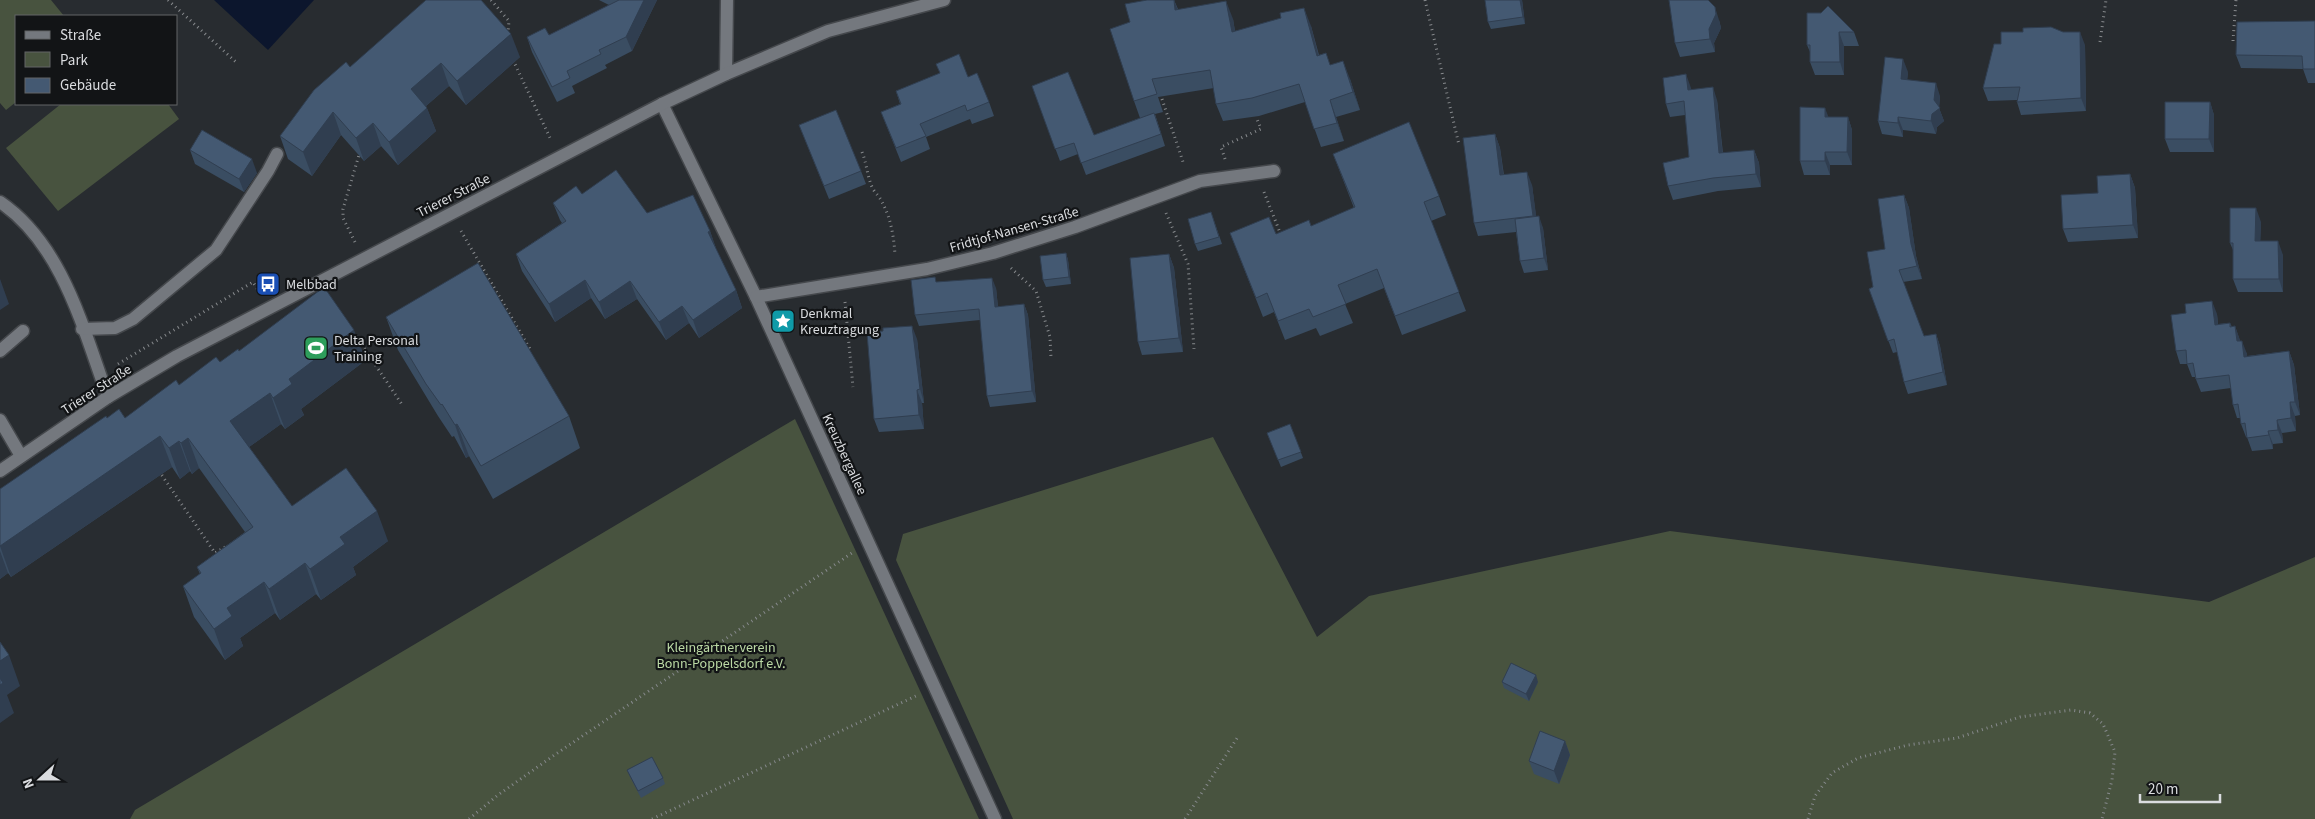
<svg xmlns="http://www.w3.org/2000/svg" width="2315" height="819" font-family="'Source Sans 3',sans-serif">
  <rect width="100%" height="100%" fill="#282c30"/>
  <!-- green -->
  <g fill="#48533f">
    <path d="M0 0H51L64 16H16V102L6 110 0 103Z"/>
    <path d="M61 104H168L179 119 58 211 6 148Z"/>
    <path d="M795 419 979 819H130L135 810Z"/>
    <path d="M1213 437 1317 637 1369 596 1670 531 2209 602 2315 557V819H1013L896 560 903 534Z"/>
  </g>
  <!-- water -->
  <path fill="#0c162d" d="M214 0H314L268 50Z"/>
  <g fill="none" stroke-linecap="round" stroke-linejoin="round">
    <!-- minor casing -->
    <g stroke="#45484c" stroke-width="15">
      <g id="minor">
        <path d="M726 74 727 0"/>
        <path d="M662 104 756 297 995 819"/>
        <path d="M0 202C63 245 83 329 108 397"/>
        <path d="M756 297 927 269 993 253 1075 227 1200 181 1274 171"/>
        <path d="M82 329 115 328 133 319 216 250 268 171 277 154"/>
        <path d="M0 351 23 331"/>
        <path d="M0 420 21 456"/>
        <path d="M0 471 108 397 177 356 662 104 726 74 828 31 944 0"/>
      </g>
    </g>
    <!-- path -->
    <g stroke="#878a8d" stroke-width="3" stroke-dasharray="1 4" stroke-linecap="butt">
      <path d="M168 0 237 63"/>
      <path d="M491 0 509 21 508 32"/>
      <path d="M1425 0 1459 145"/>
      <path d="M2233 41 2236 0"/>
      <path d="M2100 42 2106 0"/>
      <path d="M513 60 551 140"/>
      <path d="M1162 99 1184 165"/>
      <path d="M862 152C867 164 867 177 873 189 876 194 880 197 882 202 891 218 894 238 895 255"/>
      <path d="M1225 159 1221 147 1261 129 1257 119"/>
      <path d="M1264 192 1281 235"/>
      <path d="M1166 213 1188 264 1194 349"/>
      <path d="M461 231 530 349"/>
      <path d="M355 242 343 218V209L359 155"/>
      <path d="M1011 268 1036 291 1050 337 1051 358"/>
      <path d="M845 302 853 387"/>
      <path d="M356 336 403 406"/>
      <path d="M118 364 253 282 258 290"/>
      <path d="M159 471 215 553 225 547"/>
      <path d="M469 819 498 795 553 756 852 553"/>
      <path d="M652 819 918 695"/>
      <path d="M1185 819 1239 735"/>
      <path d="M1808 819 1815 796 1832 773 1858 758 1908 745 1957 738 2020 717 2071 710 2090 713 2103 724 2115 752 2112 780 2102 819"/>
    </g>
    <!-- minor -->
    <use href="#minor" stroke="#74787e" stroke-width="12"/>
  </g>
  <!-- wall -->
  <g fill="#3a4d62">
    <path d="M599 0H657L632 51 605 65 607 68 572 86 575 93 557 102 532 52 527 37 549 35 609 5Z"/>
    <path d="M1147 0H1174L1178 9 1233 19 1235 31 1311 26 1319 55 1326 53 1330 65 1350 79 1360 110 1336 117 1344 141 1321 147 1305 102 1259 116 1223 121 1216 104 1214 88 1158 97 1163 112 1155 114 1165 146 1086 175 1078 154 1060 161 1032 86 1094 135 1140 118 1134 101 1130 22Z"/>
    <path d="M1485 0H1522L1525 24 1491 29 1488 22Z"/>
    <path d="M1821 13 1854 32 1859 46H1844V75H1815L1810 62V52L1807 45Z"/>
    <path d="M1719 20 1721 28 1714 43 1715 52 1680 57 1675 43Z"/>
    <path d="M2315 21V83H2308L2303 69 2241 68 2236 55Z"/>
    <path d="M2085 45 2086 111 2021 115 2017 102V100L1988 101 1983 88Z"/>
    <path d="M520 57 466 105 449 86 426 106 436 131 398 165 381 146 364 161 341 135 312 176 288 159 280 136 350 67Z"/>
    <path d="M936 64 968 77 989 102 994 116 972 124 970 119 926 137 930 149 901 162 881 112 900 104 896 91 940 73Z"/>
    <path d="M1908 72 1907 80 1940 96 1939 108 1944 121 1937 127 1936 134 1903 130V137L1882 134 1878 121Z"/>
    <path d="M1691 88V90L1717 100 1723 153 1754 150 1759 163 1761 187 1718 191 1673 200 1668 186 1689 157 1685 115 1670 117 1666 104Z"/>
    <path d="M2210 102 2214 115V152H2170L2165 139Z"/>
    <path d="M1828 117H1848L1852 130V165H1830V175H1804L1800 161Z"/>
    <path d="M799 125 861 171 866 184 829 199Z"/>
    <path d="M1495 134 1500 148 1504 175 1532 185 1536 217 1543 228 1548 270 1524 273 1520 261 1516 232 1478 236 1474 223Z"/>
    <path d="M190 150 257 173 244 192 195 164Z"/>
    <path d="M1333 154 1439 196 1446 215 1431 221 1466 311 1402 335 1384 288 1345 304 1353 323 1320 336 1316 328 1285 340 1274 312 1263 317 1230 233 1276 234 1311 226 1354 208Z"/>
    <path d="M2130 174 2135 188 2138 238 2068 242 2063 229 2098 193Z"/>
    <path d="M582 194 710 231 716 249 736 290 742 308 699 338 689 323 666 340 637 299 605 319 591 298 555 322 522 271 516 254 562 223 560 220 553 203Z"/>
    <path d="M1904 195 1909 208 1916 256 1922 279 1903 282 1924 336 1936 334 1940 346 1947 385 1908 394 1904 382 1897 352 1893 353 1869 289 1873 287 1885 249Z"/>
    <path d="M1211 212 1222 244 1198 251 1195 244Z"/>
    <path d="M2261 222 2260 241 2283 255V292H2238L2233 279V250L2230 243Z"/>
    <path d="M1066 253 1068 260 1071 284 1046 287 1043 280Z"/>
    <path d="M1169 254 1174 268 1183 352 1142 355 1138 342Z"/>
    <path d="M937 282 996 288 998 307 1024 304 1028 315 1036 402 990 407 987 396 980 320 919 326 915 315Z"/>
    <path d="M2217 314 2218 324 2230 323 2232 327 2235 326 2240 341 2247 354V356L2289 351 2294 365 2300 415 2295 416 2296 431 2282 433 2283 443 2273 444V449L2252 451 2247 437H2246L2241 424 2240 418H2237L2233 405 2231 388 2201 392 2195 377H2192L2187 364H2180L2176 351Z"/>
    <path d="M386 317 569 416 580 448 493 499 469 456 466 458 454 436 452 437 438 416 398 350Z"/>
    <path d="M917 339 924 403H922L924 429 879 432 874 419Z"/>
    <path d="M239 351 366 360 301 409 304 415 285 429 281 424 249 447 292 506 388 541 353 567 356 575 321 600 316 594 280 620 275 613 240 638 243 646 225 660 194 617 183 586 200 574 197 567 245 532 199 468 192 474 190 471 180 479 172 467 11 577 8 573 0 579V489L107 418H125L179 385 220 362Z"/>
    <path d="M1290 424 1303 458 1281 467 1267 433Z"/>
    <path d="M1502 682H1538L1529 701 1504 688Z"/>
    <path d="M1565 741 1570 755 1559 784 1534 774 1529 761Z"/>
    <path d="M627 770 663 778 665 784 641 798 630 777Z"/>
  </g>
  <!-- shaded-wall -->
  <g fill="#303e50">
    <path d="M644 0H657L632 51 626 37Z"/>
    <path d="M1174 0 1179 13 1175 10Z"/>
    <path d="M1520 0H1522L1525 24 1523 17Z"/>
    <path d="M1226 1 1233 19 1238 50 1232 32Z"/>
    <path d="M1715 7 1719 20 1721 28 1714 43 1715 52 1710 39 1709 29Z"/>
    <path d="M1304 8 1311 26 1323 74 1317 56Z"/>
    <path d="M1839 32 1844 46V75L1840 62Z"/>
    <path d="M2080 32 2085 45 2086 111 2081 98Z"/>
    <path d="M511 34 520 57 466 105 457 81Z"/>
    <path d="M1903 59 1908 72 1906 93 1901 79Z"/>
    <path d="M1343 61 1350 79 1360 110 1353 92Z"/>
    <path d="M441 63 449 86 419 112 411 89Z"/>
    <path d="M1686 74 1691 88 1693 104 1688 90Z"/>
    <path d="M1936 83 1940 96 1939 108 1944 121 1937 127 1936 134 1931 121Z"/>
    <path d="M1713 87 1717 100 1724 167 1719 153Z"/>
    <path d="M1330 100 1336 117 1344 141 1337 123Z"/>
    <path d="M2210 102 2214 115V152L2209 139Z"/>
    <path d="M427 108 436 131 398 165 389 142Z"/>
    <path d="M1825 108 1830 121 1825 117Z"/>
    <path d="M333 112 341 135 312 176 303 152Z"/>
    <path d="M1848 117 1852 130V165L1847 152Z"/>
    <path d="M1898 117 1903 130V137L1898 123Z"/>
    <path d="M373 123 381 146 364 161 356 138Z"/>
    <path d="M1495 134 1500 148 1505 188 1500 175Z"/>
    <path d="M1754 150 1759 163 1761 187 1756 174Z"/>
    <path d="M1825 152 1830 165V175L1825 161Z"/>
    <path d="M252 159 257 173 244 192 239 179Z"/>
    <path d="M1527 172 1532 185 1538 229 1533 216Z"/>
    <path d="M2130 174 2135 188 2138 238 2133 225Z"/>
    <path d="M1904 195 1909 208 1916 256 1922 279 1917 266 1911 244Z"/>
    <path d="M2256 208 2261 222 2260 254 2255 241Z"/>
    <path d="M1539 216 1543 228 1548 270 1544 258Z"/>
    <path d="M710 231 716 248 714 250 708 232Z"/>
    <path d="M2278 241 2283 255V292L2279 279Z"/>
    <path d="M1066 253 1068 260 1071 284 1069 277Z"/>
    <path d="M1169 254 1174 268 1183 352 1179 338Z"/>
    <path d="M992 278 996 288 999 318 995 307Z"/>
    <path d="M0 279 9 304 0 310Z"/>
    <path d="M585 280 591 298 555 322 549 304Z"/>
    <path d="M630 281 637 299 605 319 599 302Z"/>
    <path d="M736 290 742 308 699 338 693 320Z"/>
    <path d="M2212 301 2217 314 2219 338 2215 325Z"/>
    <path d="M1024 304 1028 315 1036 402 1032 391Z"/>
    <path d="M682 306 689 323 666 340 659 322Z"/>
    <path d="M912 326 917 339 924 403 920 389Z"/>
    <path d="M2235 326 2240 340 2242 355 2237 341Z"/>
    <path d="M354 330 366 360 301 409 304 415 285 429 273 398 289 379Z"/>
    <path d="M1936 334 1940 346 1947 385 1943 372Z"/>
    <path d="M2242 341 2247 354 2249 370 2244 357Z"/>
    <path d="M2289 351 2294 365 2300 415 2295 402Z"/>
    <path d="M917 390 922 403 924 429 919 415Z"/>
    <path d="M270 393 281 424 242 452 230 421Z"/>
    <path d="M2290 402 2295 416 2296 431 2291 418Z"/>
    <path d="M2277 420 2282 433 2283 443 2278 430Z"/>
    <path d="M457 424 469 456 466 458 455 425Z"/>
    <path d="M2268 431 2273 444V449L2269 435Z"/>
    <path d="M160 436 172 467 11 577 0 546Z"/>
    <path d="M188 438 199 468 192 474 181 443Z"/>
    <path d="M179 441 190 471 180 479 169 448Z"/>
    <path d="M377 511 388 541 353 567 356 575 321 600 310 569 340 537Z"/>
    <path d="M0 551 8 573 0 579Z"/>
    <path d="M305 563 316 594 280 620 269 589Z"/>
    <path d="M264 582 275 613 240 638 243 646 225 660 214 629 227 608Z"/>
    <path d="M9 655 20 686 7 695 14 713 0 723V661Z"/>
    <path d="M1536 675 1538 682 1529 701 1526 694Z"/>
    <path d="M1565 741 1570 755 1559 784 1554 771Z"/>
  </g>
  <!-- building -->
  <g fill="#445972" stroke="#303e50">
    <path d="M426 0H481L511 34 457 81 441 63 411 89 427 108 389 142 373 123 356 138 333 112 303 152 280 136 314 90 346 62 350 67Z"/>
    <path d="M619 0H644L626 37 599 50 601 54 567 71 570 78 552 87 527 37 545 28 549 35Z"/>
    <path d="M1147 0H1174L1175 10 1226 1 1232 32 1281 18 1280 13 1304 8 1317 56 1326 53 1330 65 1343 61 1353 92 1330 100 1337 123 1314 129 1299 84 1252 98 1216 104 1210 70 1152 79 1157 94 1134 101 1110 29 1130 22 1125 4Z"/>
    <path d="M1485 0H1520L1523 17 1488 22Z"/>
    <path d="M1669 0H1708L1715 7 1716 14 1709 29 1710 39 1675 43Z"/>
    <path d="M1828 6 1854 32H1839L1840 62H1810V45H1807V13H1821Z"/>
    <path d="M2315 21V69H2303L2302 56 2236 55 2237 22Z"/>
    <path d="M2051 27 2063 32H2080L2081 98 2017 102 2020 87 1983 88 1994 44H2001V32H2023V28Z"/>
    <path d="M959 54 968 77 977 73 989 102 967 111 965 105 920 124 926 136 896 148 881 112 901 104 896 91 940 73 936 64Z"/>
    <path d="M1885 57 1903 59 1901 79 1936 83 1934 100 1940 108 1932 114 1931 121 1898 117V123L1878 121Z"/>
    <path d="M1068 72 1094 135 1154 113 1161 134 1081 163 1074 143 1055 149 1032 86Z"/>
    <path d="M1686 74 1688 90 1713 87 1719 153 1754 150 1756 174 1713 178 1668 186 1663 163 1689 157 1684 101 1666 104 1663 78Z"/>
    <path d="M2165 102H2210L2209 139H2165Z"/>
    <path d="M1800 107 1825 108V117H1848L1847 152H1825V161H1800Z"/>
    <path d="M836 110 861 171 824 186 799 125Z"/>
    <path d="M1409 122 1439 196 1424 202 1459 292 1395 316 1377 269 1338 285 1346 304 1313 317 1309 309 1278 321 1267 293 1256 298 1230 233 1269 217 1276 234 1309 220 1311 226 1355 207 1333 154Z"/>
    <path d="M202 130 252 159 239 179 190 150Z"/>
    <path d="M1495 134 1500 175 1527 172 1533 216 1474 223 1463 138Z"/>
    <path d="M616 170 647 213 693 195 710 231 708 232 736 290 693 320 682 306 659 322 630 281 599 302 585 280 549 304 516 254 566 221 553 203 576 186 582 194Z"/>
    <path d="M2130 174 2133 225 2063 229 2061 195 2098 193 2097 176Z"/>
    <path d="M1904 195 1911 244 1917 266 1899 270 1924 336 1936 334 1943 372 1904 382 1894 339 1888 341 1869 289 1873 287 1867 252 1885 249 1878 199Z"/>
    <path d="M2230 208H2256L2255 241H2278L2279 279H2233V243H2230Z"/>
    <path d="M1211 212 1219 237 1195 244 1188 219Z"/>
    <path d="M1539 216 1544 258 1520 261 1515 219Z"/>
    <path d="M1066 253 1069 277 1043 280 1040 256Z"/>
    <path d="M1169 254 1179 338 1138 342 1130 258Z"/>
    <path d="M478 263 569 416 481 466 457 424 455 425 442 404 441 405 426 384 386 317Z"/>
    <path d="M935 277 936 282 992 278 995 307 1024 304 1032 391 987 396 979 309 915 315 911 280Z"/>
    <path d="M324 287 354 330 289 379 292 384 273 398 270 393 230 421 292 506 346 468 377 511 340 537 345 544 310 569 305 563 269 589 264 582 227 608 232 616 214 629 183 586 201 573 197 567 253 527 188 438 181 443 179 441 169 448 160 436 0 546V489L106 416 107 418 119 409 125 418 176 380 179 385 216 357 220 362 238 349 239 351Z"/>
    <path d="M2212 301 2215 325 2230 323V327L2235 326 2237 341H2242L2244 357 2289 351 2295 402H2290L2291 418 2277 420 2278 430 2268 431 2269 435 2247 438 2245 423 2241 424 2238 404 2233 405 2229 375 2196 379 2193 363 2187 364 2186 350 2176 351 2171 315 2186 313 2185 304Z"/>
    <path d="M912 326 920 389 917 390 919 415 874 419 867 333 883 331V328Z"/>
    <path d="M1290 424 1301 452 1278 460 1267 433Z"/>
    <path d="M0 642 9 655 0 661Z"/>
    <path d="M1511 663 1536 675 1526 694 1502 682Z"/>
    <path d="M0 678 3 683 0 685Z"/>
    <path d="M1540 731 1565 741 1554 771 1529 761Z"/>
    <path d="M652 757 663 778 638 791 627 770Z"/>
  </g>
  <!-- icons -->
  <defs>
    <g id="bus-square" transform="scale(1.25)"><rect x="-9" y="-9" width="18" height="18" rx="4" fill="#1a4fb4" stroke="#121416"/><path d="M-5-6H5V4H4V6H2V4H-2V6H-4V4H-5ZM-3.5-4V0h7V-4ZM-3.5 1.2v1.5H-2V1.2ZM2 1.2v1.5H3.5V1.2Z" fill="#fff"/></g>
    <g id="sight-square" transform="scale(1.25)"><rect x="-9" y="-9" width="18" height="18" rx="4" fill="#0f9aa8" stroke="#121416"/><path d="M0-6L1.8-2.2L6-1.7L2.9 1.2L3.7 5.4L0 3.3L-3.7 5.4L-2.9 1.2L-6-1.7L-1.8-2.2Z" fill="#fff"/></g>
    <g id="stadium-square" transform="scale(1.25)"><rect x="-9" y="-9" width="18" height="18" rx="4" fill="#2e9e5b" stroke="#121416"/><path d="M0-5a6.5 5 0 1 0 0 10a6.5 5 0 1 0 0-10ZM-3.5-1.8h7v3.6h-7Z" fill="#fff"/></g>
  </defs>
  <g fill-rule="evenodd">
    <use href="#bus-square" x="268" y="284"/>
    <use href="#sight-square" x="783" y="321"/>
    <use href="#stadium-square" x="316" y="348"/>
  </g>
  <g text-anchor="middle" stroke-width="4.5" stroke-linejoin="round" paint-order="stroke">
    <!-- street labels -->
    <g font-size="14" fill="#dadcdf" stroke="#121416">
      <text transform="translate(453 195) rotate(-27)" y="5">Trierer Straße</text>
      <text transform="translate(1014 229) rotate(-16)" y="5">Fridtjof-Nansen-Straße</text>
      <text transform="translate(96 389) rotate(-33)" y="5">Trierer Straße</text>
      <text transform="translate(845 454) rotate(65)" y="5">Kreuzbergallee</text>
    </g>
    <!-- poi labels -->
    <g font-size="14" fill="#dadcdf" stroke="#121416" text-anchor="start">
      <text x="286" y="289">Melbbad</text>
      <text x="800" y="318">Denkmal<tspan x="800" dy="16">Kreuztragung</tspan></text>
      <text x="334" y="345">Delta Personal<tspan x="334" dy="16">Training</tspan></text>
    </g>
    <!-- park labels -->
    <g font-size="14" fill="#bcdaa5" stroke="#121416">
      <text x="721" y="652">Kleingärtnerverein<tspan x="721" dy="16">Bonn-Poppelsdorf e.V.</tspan></text>
    </g>
  </g>
  <!-- legend -->
  <rect x="15" y="15" width="162" height="90" fill="#121416" stroke="#626466"/>
  <rect x="25" y="31" width="25" height="8" fill="#74787e" stroke="#626466"/>
  <text x="60" y="40" font-size="15" fill="#dadcdf">Straße</text>
  <rect x="25" y="52" width="25" height="15" fill="#48533f" stroke="#626466"/>
  <text x="60" y="65" font-size="15" fill="#dadcdf">Park</text>
  <rect x="25" y="78" width="25" height="15" fill="#445972" stroke="#626466"/>
  <text x="60" y="90" font-size="15" fill="#dadcdf">Gebäude</text>
  <!-- north arrow -->
  <g transform="translate(40 779) rotate(249)" stroke="#121416" stroke-width="4" paint-order="stroke">
  <path d="M0-4L9 19L0 12L-9 19Z" fill="#dadcdf"/>
  <text y="-8" font-size="14" font-weight="bold" text-anchor="middle" fill="#dadcdf">N</text>
  </g>
  <!-- scale -->
  <path d="M2140 794v8h80v-8" fill="none" stroke="#dadcdf" stroke-width="2.5"/>
  <text x="2148" y="794" font-size="15" fill="#dadcdf" stroke="#121416" stroke-width="4" paint-order="stroke">20 m</text>
</svg>
